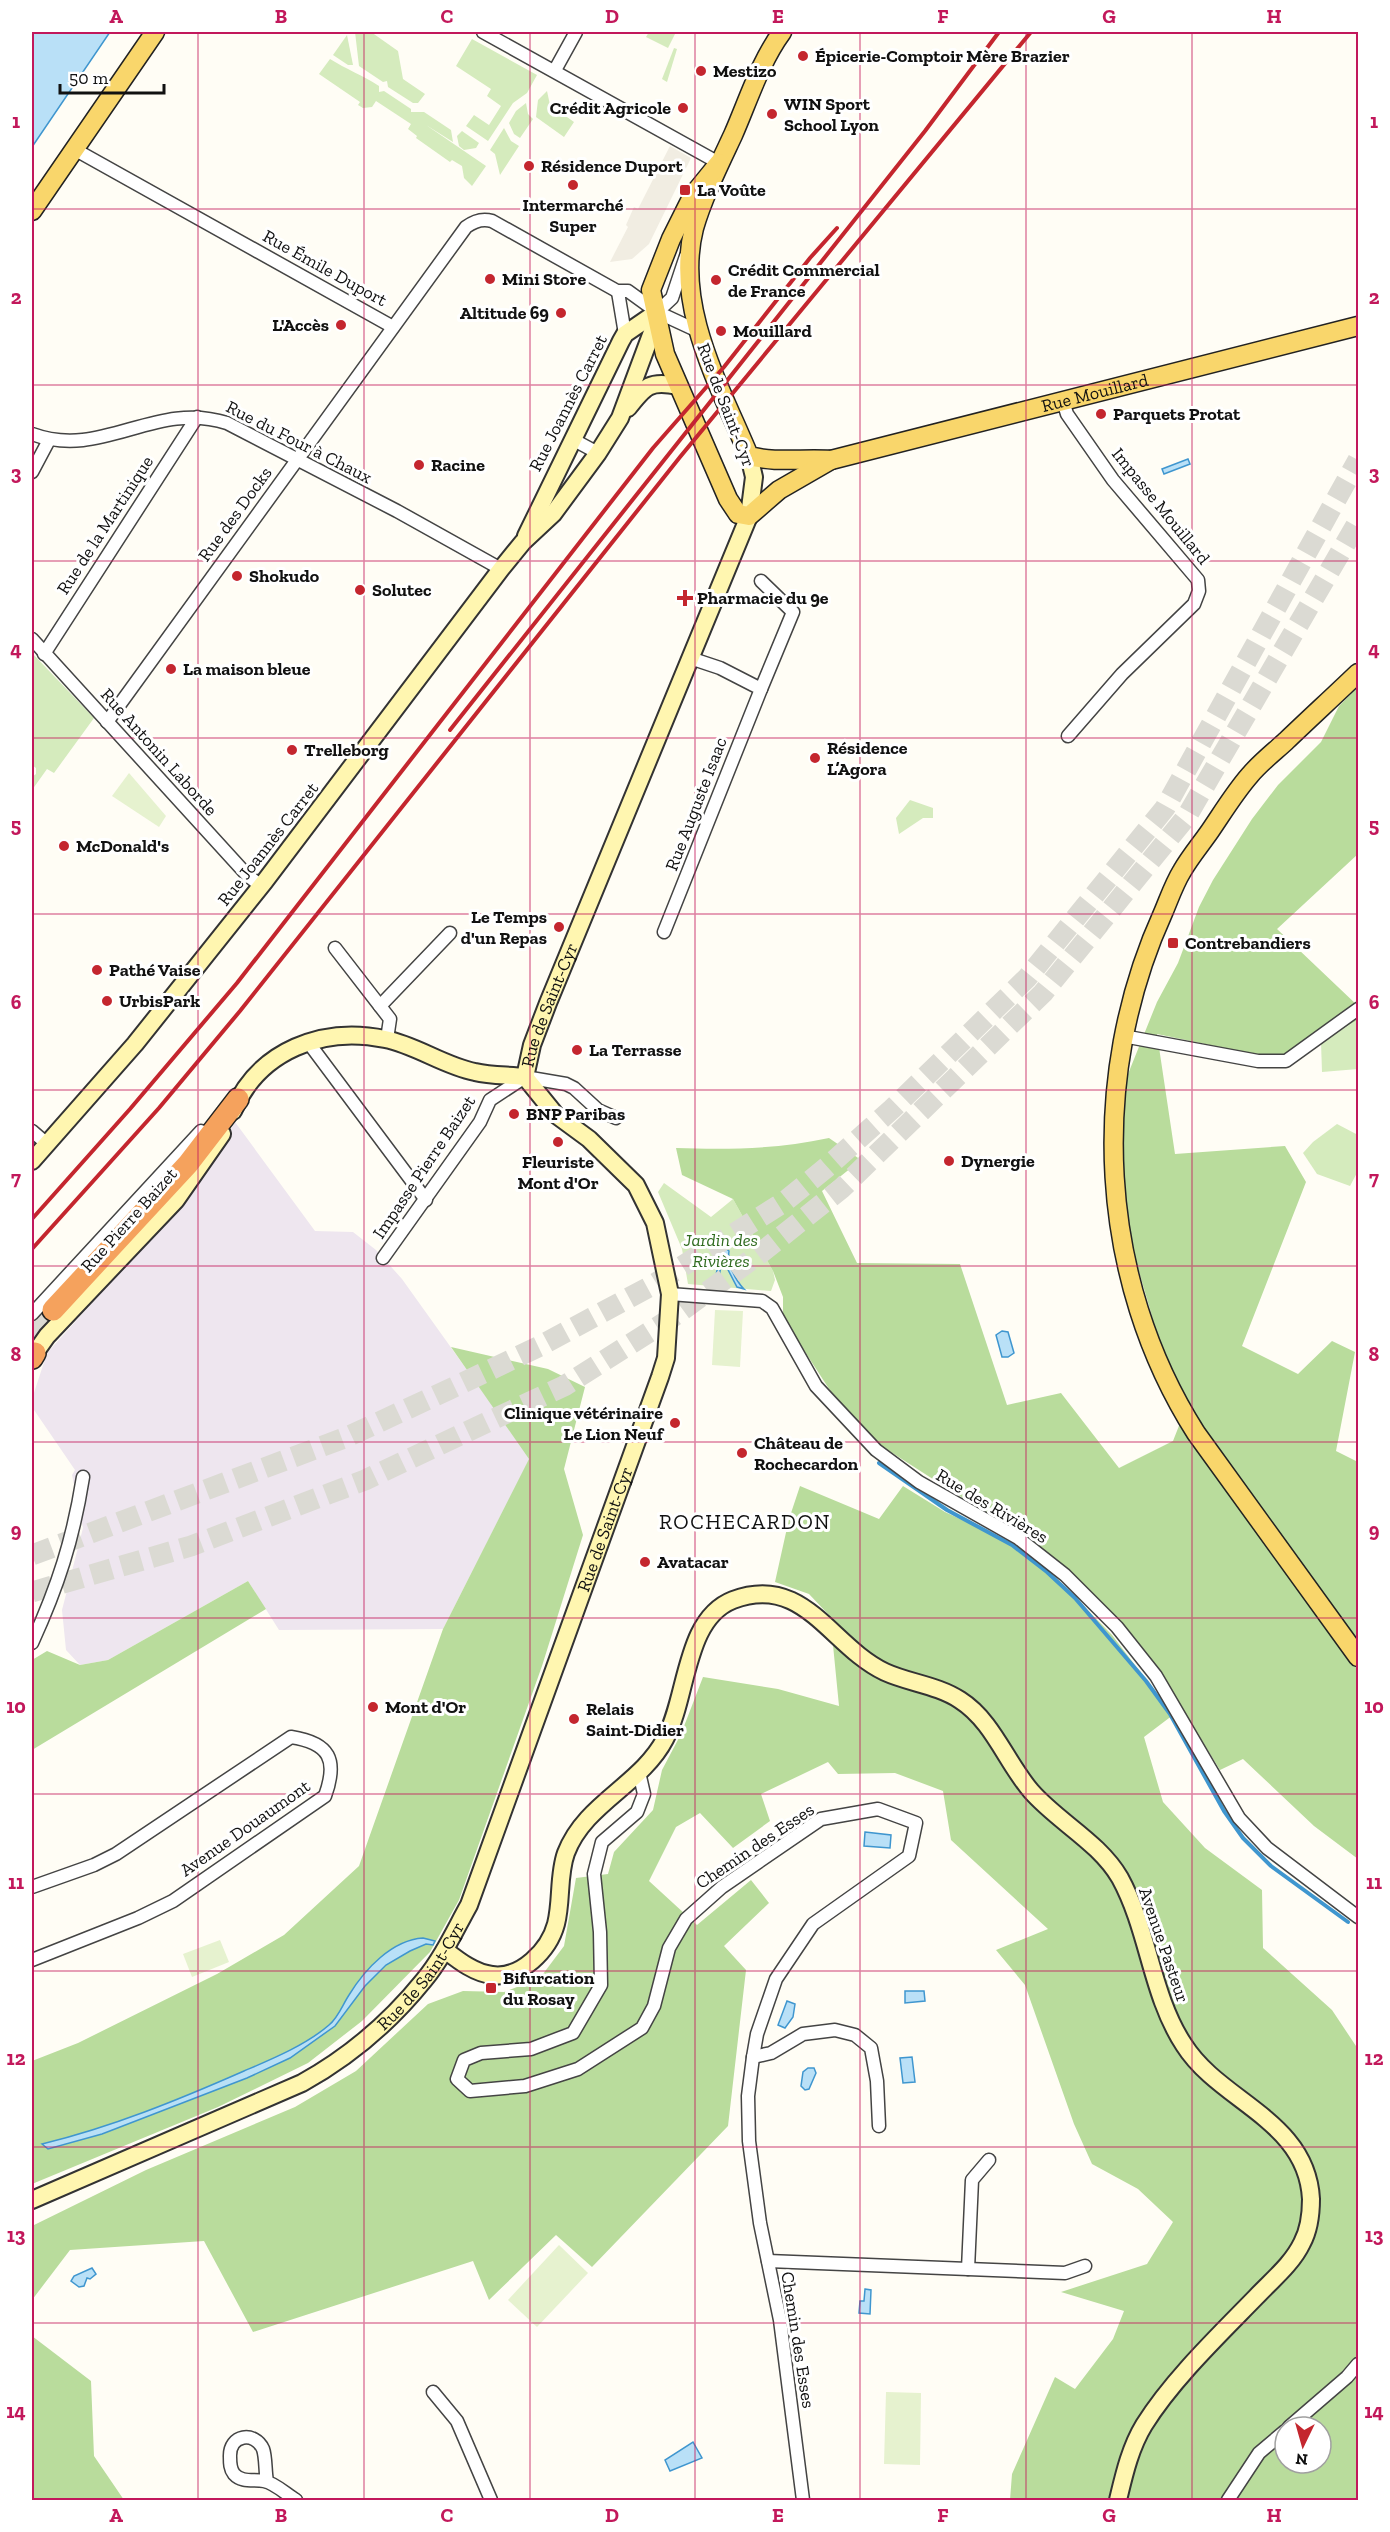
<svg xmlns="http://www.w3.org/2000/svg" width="1390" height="2532" font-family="'Zilla Slab',serif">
  <rect width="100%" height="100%" fill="#fffdf5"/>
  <!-- industrial -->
  <path fill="#eee6ef" d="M235 1122 315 1231 353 1232 376 1250 402 1279 530 1458 443 1629 279 1630 248 1581 108 1660 80 1665 66 1650 62 1610 83 1528 72 1475 75 1470 32 1407V1399L47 1353 196 1188Z"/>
  <!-- green -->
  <g fill="#d5ebbd">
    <path d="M355 32H371L398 51 403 79 425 94 418 103H413L388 87 387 81 383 82 359 66Z"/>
    <path d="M649 32H676L668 48 646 37Z"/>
    <path d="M347 35 353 65H348L333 55Z"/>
    <path d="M472 39 537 75 527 93 513 103 488 141 466 126 474 115 489 125 501 106 487 96 491 89 456 66Z"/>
    <path d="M674 48 677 49 667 82 662 79Z"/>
    <path d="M330 59C346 69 362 75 379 86V92L384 91 411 109V112H424L451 130 453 142 426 125 486 166 472 186 464 178 462 166 452 160 450 162 416 138 417 136 408 129 411 124 376 101 372 107 363 108 358 105 360 102 319 74Z"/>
    <path d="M547 91 550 105 574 122 564 137 536 117 538 100Z"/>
    <path d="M526 103 528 114 533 119 520 138 514 134 509 123 516 111Z"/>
    <path d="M504 128 511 141 519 146 500 175 495 154 490 150Z"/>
    <path d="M462 131 479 143 476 148 464 150 459 146 457 136Z"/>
    <path d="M32 653 94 718 54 773 47 769 32 790V777L36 774V768L32 765Z"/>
    <path d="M910 800 933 808V818H923L899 834 896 818Z"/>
    <path d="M1358 1020V1069L1322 1072 1321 1042Z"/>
    <path d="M1337 1124 1358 1135V1171L1350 1186 1317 1174 1303 1153 1313 1142Z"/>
    <path d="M664 1183 711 1217 733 1199 773 1271 775 1280 771 1291 688 1284 682 1249 658 1192Z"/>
  </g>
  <!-- forest -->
  <g fill="#b9dc9c" fill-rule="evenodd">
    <path d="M1358 687V854L1277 929 1358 1006V1020L1286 1061 1157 1034 1175 1154 1285 1146 1306 1182 1242 1346 1298 1374 1332 1341 1355 1352 1336 1451 1358 1462V1859L1314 1826 1243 1759 1220 1770 1160 1673 1126 1628 1070 1573 1023 1533 953 1492 880 1445 835 1398 783 1318V1297L773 1271 733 1199 682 1175 676 1148C730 1150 777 1149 829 1138L861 1160 822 1191 857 1263 960 1264 1007 1405 1061 1393 1119 1468 1173 1441 1186 1408 1161 1357 1152 1316 1126 1227 1119 1163 1124 1084 1157 1002 1178 963 1199 907 1213 880 1252 819 1278 785 1321 742 1339 706Z"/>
    <path d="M451 1347 548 1369 585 1387 564 1469 583 1535 542 1666 459 1900 430 1952 362 2021 308 2063 218 2107 32 2184V2061L78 2043 217 1974 284 1935 359 1866 443 1629 529 1459Z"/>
    <path d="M800 1486 879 1519 903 1486 945 1512 1012 1543 1060 1582 1112 1635 1173 1715 1144 1737 1163 1802 1205 1848 1262 1890 1263 1948 1332 2010 1358 2049V2089L1356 2094 1358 2099V2500H1010L1012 2474 1055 2377 1075 2389 1113 2339 1124 2311 1061 2292 1147 2264 1173 2222 1138 2189 1092 2164 1074 2124 1025 1985 996 1950 1048 1929 951 1840 943 1791 895 1773 838 1774 828 1762 761 1794 770 1821 733 1848 700 1813 676 1827 649 1881 697 1925 751 1880 769 1903 724 1946 746 1970 728 2126 592 2267 556 2235 489 2300 473 2261 253 2332 204 2241 70 2250 32 2300V2226L146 2170 295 2107 356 2071 428 2004 463 1991 504 1992 540 1978 564 1946 576 1878 608 1874 614 1852 653 1810 662 1770 681 1734 703 1677 778 1689 839 1706 833 1645 844 1631 809 1594 775 1582 789 1519ZM1285 2427H1321V2463H1285Z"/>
    <path d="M248 1581 266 1609 32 1750V1660L47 1651 80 1665 108 1660Z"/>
    <path d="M32 2336 91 2381 94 2456 124 2500H32Z"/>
  </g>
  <!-- pitch -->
  <g fill="#e6f2cf">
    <path d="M129 773 166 816 159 827 112 796Z"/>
    <path d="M715 1310 743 1311 740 1367 712 1365Z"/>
    <path d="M220 1940 229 1962 192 1977 183 1954Z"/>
    <path d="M559 2245 588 2273 537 2327 508 2300Z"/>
    <path d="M886 2392 921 2393 920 2465 884 2464Z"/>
  </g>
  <!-- plaza -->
  <path fill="#f1ede2" d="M670 146 691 158 649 244 632 259 610 262 628 227 626 225 634 207 638 209Z"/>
  <!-- water -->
  <g fill="#b9e0f7" stroke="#3f96cf" stroke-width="1.5">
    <path d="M32 32H110L32 147Z"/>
    <path d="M1188 459 1190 464 1164 474 1162 469Z"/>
    <path d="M726 1249 729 1251C727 1263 735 1280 744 1289L737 1287 725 1264 721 1266 717 1287H713L722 1250Z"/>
    <path d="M1002 1331 1008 1332 1014 1353 1008 1357H1002L996 1335Z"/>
    <path d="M865 1832 891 1835 890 1848 864 1846Z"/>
    <path d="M423 1938 435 1941 433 1945 426 1944 410 1951 386 1965 365 1986 335 2026 290 2058 247 2078 102 2134 48 2149 42 2144C112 2127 178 2100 244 2071 272 2059 306 2045 329 2025 338 2018 343 2004 349 1995 365 1969 392 1940 423 1938Z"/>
    <path d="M905 1991H924L925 2001 905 2003Z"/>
    <path d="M787 2001 795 2004 793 2017 785 2028 778 2025Z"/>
    <path d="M912 2057 915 2082 903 2083 900 2058Z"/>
    <path d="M808 2068H814L816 2073 809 2089 805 2090 801 2086 803 2072Z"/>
    <path d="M92 2268 96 2274 90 2279 87 2278 84 2286 79 2287 71 2281 74 2276Z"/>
    <path d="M865 2289 871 2290 870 2314 859 2313 860 2301H864Z"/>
    <path d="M693 2442 702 2458 670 2471 665 2460Z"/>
  </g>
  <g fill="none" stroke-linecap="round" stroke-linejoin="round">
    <!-- stream -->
    <path stroke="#3f96cf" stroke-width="4" d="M879 1463 947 1510 1012 1545 1047 1572 1075 1598 1146 1681 1170 1714 1224 1811 1243 1838 1271 1866 1348 1922"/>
    <!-- highway-tunnel -->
    <g stroke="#dbdad3" stroke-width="21" stroke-dasharray="21 10" stroke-linecap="butt">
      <path d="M32 1334 53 1310"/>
      <path d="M32 1555 347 1437 450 1389 540 1346 651 1286 784 1202 827 1167 892 1109 1027 978 1165 808 1358 460"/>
      <path d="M32 1592 191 1546 365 1480 564 1386 670 1319 762 1252 842 1188 1043 993 1187 816 1358 522"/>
    </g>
    <!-- street casing -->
    <g stroke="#444" stroke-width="15">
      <g id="street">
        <path d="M483 32 719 163"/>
        <path d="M555 70 576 32"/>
        <path d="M74 149 393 327"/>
        <path d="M618 292 625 334"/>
        <path d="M657 312 672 298 686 256"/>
        <path d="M1063 401 1067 414 1113 480 1198 580 1199 591 1194 604 1122 674 1068 736"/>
        <path d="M32 434C103 460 154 400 227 423L397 511 501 569"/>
        <path d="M572 439 598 453"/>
        <path d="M32 472 49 440"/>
        <path d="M32 639 247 875 261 886"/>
        <path d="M44 654 197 417"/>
        <path d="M761 689 793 612 761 581"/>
        <path d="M107 722 466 227C474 221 482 218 492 221L617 291H628L657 312 698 331"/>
        <path d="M664 932 761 689 720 668 690 658"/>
        <path d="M335 948 390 1019 387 1039"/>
        <path d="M380 1006 450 933"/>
        <path d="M1123 1036 1258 1061H1286L1358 1009"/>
        <path d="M308 1042 426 1200"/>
        <path d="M32 1131 47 1144"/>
        <path d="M383 1258 480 1122 490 1100 525 1077 566 1084 574 1088 598 1110 616 1118"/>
        <path d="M670 1294 762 1301 772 1308 816 1386 876 1450 919 1482 1018 1538 1065 1575 1117 1627 1156 1676 1239 1818 1267 1848 1358 1917"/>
        <path d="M32 1314 201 1131"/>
        <path d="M32 1643C58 1586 73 1540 83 1477"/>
        <path d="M639 1772 644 1794 637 1812 602 1842 594 1874 600 1932 601 1985 573 2033 531 2049 481 2053 464 2060 457 2079 470 2091 525 2086 578 2069 642 2028 654 2006 669 1948 686 1919 722 1887 821 1819 878 1809 916 1823 909 1856 813 1924 776 1979 757 2034 753 2057 748 2096 749 2141 760 2223 780 2320 803 2500"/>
        <path d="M32 1887 94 1865 116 1854 291 1737C330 1743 338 1760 325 1796L173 1901 138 1918 32 1960"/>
        <path d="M753 2057 771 2053 803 2034 835 2030 855 2035 871 2048 877 2081 879 2126"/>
        <path d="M768 2261 1065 2273 1085 2266"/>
        <path d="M968 2269 972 2180 989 2160"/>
        <path d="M433 2392 457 2421 491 2500"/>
        <path d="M1289 2427 1347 2377 1358 2364"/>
        <path d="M267 2481C265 2472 266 2457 263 2449 255 2431 229 2434 230 2457 230 2463 230 2469 234 2474 242 2483 254 2479 264 2481 275 2483 287 2495 296 2500"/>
        <path d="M1228 2500 1259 2453 1285 2431"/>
      </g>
    </g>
    <!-- secondary casing -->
    <g stroke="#333" stroke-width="20">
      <g id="secondary">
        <path d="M628 408C645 386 650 380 678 386"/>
        <path d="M526 536 621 341 625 334 657 312"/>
        <path id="s1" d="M525 1077 532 1045 548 1003 749 516 754 477 749 456"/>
        <path d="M233 1111C259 1050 323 1026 385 1039 416 1045 444 1066 475 1072 491 1076 509 1075 525 1077"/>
        <path d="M32 1161 135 1044 265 881 501 569 523 542 553 514 598 453 620 418 652 332 657 313"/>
        <path d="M35 1353 47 1336 176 1200 222 1134"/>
        <path d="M445 1950C458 1960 474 1973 492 1975 521 1979 549 1950 556 1924 562 1901 558 1875 566 1853 585 1803 641 1785 665 1739 688 1697 684 1619 733 1600 804 1573 830 1646 885 1672 909 1683 937 1685 960 1700 993 1721 1006 1762 1031 1791 1058 1822 1099 1842 1120 1878 1149 1931 1151 1995 1184 2045 1220 2102 1307 2120 1311 2199 1311 2213 1309 2230 1302 2243 1292 2264 1272 2280 1256 2297 1219 2335 1172 2380 1144 2425 1130 2448 1124 2475 1118 2500"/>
        <path id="s2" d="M32 2200 302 2083C349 2057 391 2021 424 1980 443 1957 455 1930 469 1905L660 1377 666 1358 670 1294 655 1223 636 1185 589 1139 555 1114 525 1077"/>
      </g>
    </g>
    <!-- primary casing -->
    <g stroke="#222" stroke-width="21">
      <g id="primary">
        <path d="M782 32C760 62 748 101 733 135 719 165 703 197 694 228 674 307 720 386 749 456 776 463 803 458 831 460"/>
        <path id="s3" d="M719 163 693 195 671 239 651 290 665 354 728 499 738 514 749 516 779 490 831 460 1358 326"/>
        <path d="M32 211 155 32"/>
        <path d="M1358 673C1334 696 1310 718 1286 741 1274 752 1260 763 1250 775 1235 792 1223 812 1210 831 1201 844 1190 857 1182 871 1174 884 1169 899 1163 913 1088 1078 1098 1279 1196 1433L1358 1657"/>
      </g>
    </g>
    <!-- highway casing -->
    <g stroke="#222" stroke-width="24">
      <g id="highway">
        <path d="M53 1310 188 1164 238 1099"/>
        <path d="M32 1358 35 1353"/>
      </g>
    </g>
    <!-- street -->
    <use href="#street" stroke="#fff" stroke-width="12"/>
    <!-- secondary -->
    <use href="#secondary" stroke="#fff6b0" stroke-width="16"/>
    <!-- primary -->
    <use href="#primary" stroke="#f9d66b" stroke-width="18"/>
    <!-- highway -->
    <use href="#highway" stroke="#f5a25d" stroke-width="21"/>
    <!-- rail -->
    <g stroke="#c4262e" stroke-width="4">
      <path d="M450 730 925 131 999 32"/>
      <path d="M32 1219 130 1109 237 983 653 448 724 367 810 258 837 228"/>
      <path d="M32 1249 159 1108 240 1011 680 457 1031 32"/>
    </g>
  </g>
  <!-- grid -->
  <path fill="none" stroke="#c2185b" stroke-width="1.5" stroke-opacity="0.55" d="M198 32V2500M364 32V2500M530 32V2500M695 32V2500M860 32V2500M1026 32V2500M1192 32V2500M32 209H1358M32 385H1358M32 561H1358M32 738H1358M32 914H1358M32 1090H1358M32 1266H1358M32 1442H1358M32 1618H1358M32 1794H1358M32 1971H1358M32 2147H1358M32 2323H1358"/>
  <!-- markers -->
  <g fill="#c4262e" stroke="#fff" stroke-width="2">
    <circle cx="803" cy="56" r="6"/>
    <circle cx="701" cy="71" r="6"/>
    <circle cx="683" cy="108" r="6"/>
    <circle cx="772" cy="114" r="6"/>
    <circle cx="529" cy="166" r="6"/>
    <circle cx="573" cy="185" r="6"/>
    <rect x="679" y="184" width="12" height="12" rx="3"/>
    <circle cx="490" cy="279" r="6"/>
    <circle cx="716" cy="280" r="6"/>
    <circle cx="561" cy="313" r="6"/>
    <circle cx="341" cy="325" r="6"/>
    <circle cx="721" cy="331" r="6"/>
    <circle cx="1101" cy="414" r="6"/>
    <circle cx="419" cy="465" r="6"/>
    <circle cx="237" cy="576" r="6"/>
    <circle cx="360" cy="590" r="6"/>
    <path d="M682 589h6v6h6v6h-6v6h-6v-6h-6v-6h6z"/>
    <circle cx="171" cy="669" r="6"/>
    <circle cx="292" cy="750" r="6"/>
    <circle cx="815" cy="758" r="6"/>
    <circle cx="64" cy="846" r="6"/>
    <circle cx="559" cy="927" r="6"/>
    <rect x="1167" y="937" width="12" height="12" rx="3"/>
    <circle cx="97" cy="970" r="6"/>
    <circle cx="107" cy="1001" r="6"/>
    <circle cx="577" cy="1050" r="6"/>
    <circle cx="514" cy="1114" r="6"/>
    <circle cx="558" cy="1142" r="6"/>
    <circle cx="949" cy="1161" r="6"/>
    <circle cx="675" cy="1423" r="6"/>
    <circle cx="742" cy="1453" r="6"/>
    <circle cx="645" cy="1562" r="6"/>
    <circle cx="373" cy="1707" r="6"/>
    <circle cx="574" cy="1719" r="6"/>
    <rect x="485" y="1982" width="12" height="12" rx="3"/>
  </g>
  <g text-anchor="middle" stroke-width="6" stroke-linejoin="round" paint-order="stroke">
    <!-- poi labels -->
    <g font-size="18" font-weight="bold" fill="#111" stroke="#fff" text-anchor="start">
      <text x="815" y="62">Épicerie-Comptoir Mère Brazier</text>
      <text x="713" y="77">Mestizo</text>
      <text x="784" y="110">WIN Sport<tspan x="784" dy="21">School Lyon</tspan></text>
      <text x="671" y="114" text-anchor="end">Crédit Agricole</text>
      <text x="541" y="172">Résidence Duport</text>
      <text x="697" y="196">La Voûte</text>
      <text x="573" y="211" text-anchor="middle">Intermarché<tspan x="573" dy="21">Super</tspan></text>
      <text x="728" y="276">Crédit Commercial<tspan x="728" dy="21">de France</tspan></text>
      <text x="502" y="285">Mini Store</text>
      <text x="549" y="319" text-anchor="end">Altitude 69</text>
      <text x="329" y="331" text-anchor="end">L'Accès</text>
      <text x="733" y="337">Mouillard</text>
      <text x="1113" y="420">Parquets Protat</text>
      <text x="431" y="471">Racine</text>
      <text x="249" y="582">Shokudo</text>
      <text x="372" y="596">Solutec</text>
      <text x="697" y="604">Pharmacie du 9e</text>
      <text x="183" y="675">La maison bleue</text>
      <text x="827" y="754">Résidence<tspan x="827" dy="21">L’Agora</tspan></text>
      <text x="304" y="756">Trelleborg</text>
      <text x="76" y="852">McDonald's</text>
      <text x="547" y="923" text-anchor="end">Le Temps<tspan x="547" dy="21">d'un Repas</tspan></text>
      <text x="1185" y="949">Contrebandiers</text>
      <text x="109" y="976">Pathé Vaise</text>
      <text x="119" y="1007">UrbisPark</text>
      <text x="589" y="1056">La Terrasse</text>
      <text x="526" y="1120">BNP Paribas</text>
      <text x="961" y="1167">Dynergie</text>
      <text x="558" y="1168" text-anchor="middle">Fleuriste<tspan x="558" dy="21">Mont d'Or</tspan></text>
      <text x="663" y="1419" text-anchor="end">Clinique vétérinaire<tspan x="663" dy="21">Le Lion Neuf</tspan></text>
      <text x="754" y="1449">Château de<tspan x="754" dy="21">Rochecardon</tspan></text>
      <text x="657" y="1568">Avatacar</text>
      <text x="385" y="1713">Mont d'Or</text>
      <text x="586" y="1715">Relais<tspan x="586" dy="21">Saint-Didier</tspan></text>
      <text x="503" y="1984">Bifurcation<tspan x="503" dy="21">du Rosay</tspan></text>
    </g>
    <!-- street labels -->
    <g font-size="18" fill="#111" stroke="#fff">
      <text transform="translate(325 268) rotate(29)" y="6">Rue Émile Duport</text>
      <text dy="6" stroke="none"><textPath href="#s3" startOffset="770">Rue Mouillard</textPath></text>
      <text transform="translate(568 403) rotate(-63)" y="6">Rue Joannès Carret</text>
      <text transform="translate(726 405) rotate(69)" y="6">Rue de Saint-Cyr</text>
      <text transform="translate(299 442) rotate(27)" y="6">Rue du Four à Chaux</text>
      <text transform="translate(1161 506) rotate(51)" y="6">Impasse Mouillard</text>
      <text transform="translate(235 514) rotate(-54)" y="6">Rue des Docks</text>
      <text transform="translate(105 525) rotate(-57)" y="6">Rue de la Martinique</text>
      <text transform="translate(159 752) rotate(48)" y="6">Rue Antonin Laborde</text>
      <text transform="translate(696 804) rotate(-69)" y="6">Rue Auguste Isaac</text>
      <text transform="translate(268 844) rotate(-52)" y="6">Rue Joannès Carret</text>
      <text dy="6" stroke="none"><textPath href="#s1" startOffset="76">Rue de Saint-Cyr</textPath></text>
      <text transform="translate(424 1167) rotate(-56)" y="6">Impasse Pierre Baizet</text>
      <text transform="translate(129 1220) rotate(-48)" y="6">Rue Pierre Baizet</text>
      <text transform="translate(992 1506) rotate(31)" y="6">Rue des Rivières</text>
      <text dy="6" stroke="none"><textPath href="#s2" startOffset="942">Rue de Saint-Cyr</textPath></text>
      <text transform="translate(245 1828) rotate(-35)" y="6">Avenue Douaumont</text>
      <text transform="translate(755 1846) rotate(-34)" y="6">Chemin des Esses</text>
      <text transform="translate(1164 1945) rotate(71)" y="6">Avenue Pasteur</text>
      <text dy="6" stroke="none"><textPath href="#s2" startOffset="456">Rue de Saint-Cyr</textPath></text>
      <text transform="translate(798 2340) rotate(81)" y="6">Chemin des Esses</text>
    </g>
    <!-- park labels -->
    <g font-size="18" font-style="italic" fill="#2f6b1f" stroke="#fff">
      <text x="721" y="1246">Jardin des<tspan x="721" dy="21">Rivières</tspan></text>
    </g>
    <!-- quarter labels -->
    <g font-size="21" letter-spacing="1.5" fill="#111" stroke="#fff">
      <text x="745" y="1529">ROCHECARDON</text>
    </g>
  </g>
  <!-- border -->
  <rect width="1390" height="2532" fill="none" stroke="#ffffff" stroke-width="66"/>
  <!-- north arrow -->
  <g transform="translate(1303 2445) rotate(185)"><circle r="28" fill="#ffffff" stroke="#a0a0a0" stroke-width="1.5"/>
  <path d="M0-4.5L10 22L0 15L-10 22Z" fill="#c4262e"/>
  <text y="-9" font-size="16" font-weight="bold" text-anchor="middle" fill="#111111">N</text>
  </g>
  <!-- scale -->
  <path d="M60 84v9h104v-9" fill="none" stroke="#111111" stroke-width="3"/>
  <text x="69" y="84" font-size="18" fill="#111111" stroke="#ffffff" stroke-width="4.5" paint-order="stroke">50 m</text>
  <rect x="33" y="33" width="1324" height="2466" fill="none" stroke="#c2185b" stroke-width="2"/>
  <g font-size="20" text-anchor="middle" font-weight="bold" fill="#c2185b">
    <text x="116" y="23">A</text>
    <text x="281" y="23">B</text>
    <text x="447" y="23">C</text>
    <text x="612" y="23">D</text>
    <text x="778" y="23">E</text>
    <text x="943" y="23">F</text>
    <text x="1109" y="23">G</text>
    <text x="1274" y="23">H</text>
    <text x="16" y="128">1</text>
    <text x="1374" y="128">1</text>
    <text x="16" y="304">2</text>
    <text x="1374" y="304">2</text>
    <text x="16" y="480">3</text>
    <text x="1374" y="480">3</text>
    <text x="16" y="656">4</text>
    <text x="1374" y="656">4</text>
    <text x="16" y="832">5</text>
    <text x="1374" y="832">5</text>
    <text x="16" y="1009">6</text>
    <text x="1374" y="1009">6</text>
    <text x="16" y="1185">7</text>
    <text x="1374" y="1185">7</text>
    <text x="16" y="1361">8</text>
    <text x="1374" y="1361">8</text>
    <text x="16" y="1537">9</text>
    <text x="1374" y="1537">9</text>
    <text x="16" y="1713">10</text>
    <text x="1374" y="1713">10</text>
    <text x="16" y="1889">11</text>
    <text x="1374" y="1889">11</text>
    <text x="16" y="2065">12</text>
    <text x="1374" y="2065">12</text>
    <text x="16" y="2242">13</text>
    <text x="1374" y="2242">13</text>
    <text x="16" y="2418">14</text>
    <text x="1374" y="2418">14</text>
    <text x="116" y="2522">A</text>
    <text x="281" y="2522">B</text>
    <text x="447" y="2522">C</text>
    <text x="612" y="2522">D</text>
    <text x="778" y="2522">E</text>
    <text x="943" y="2522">F</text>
    <text x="1109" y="2522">G</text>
    <text x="1274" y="2522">H</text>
  </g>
</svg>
